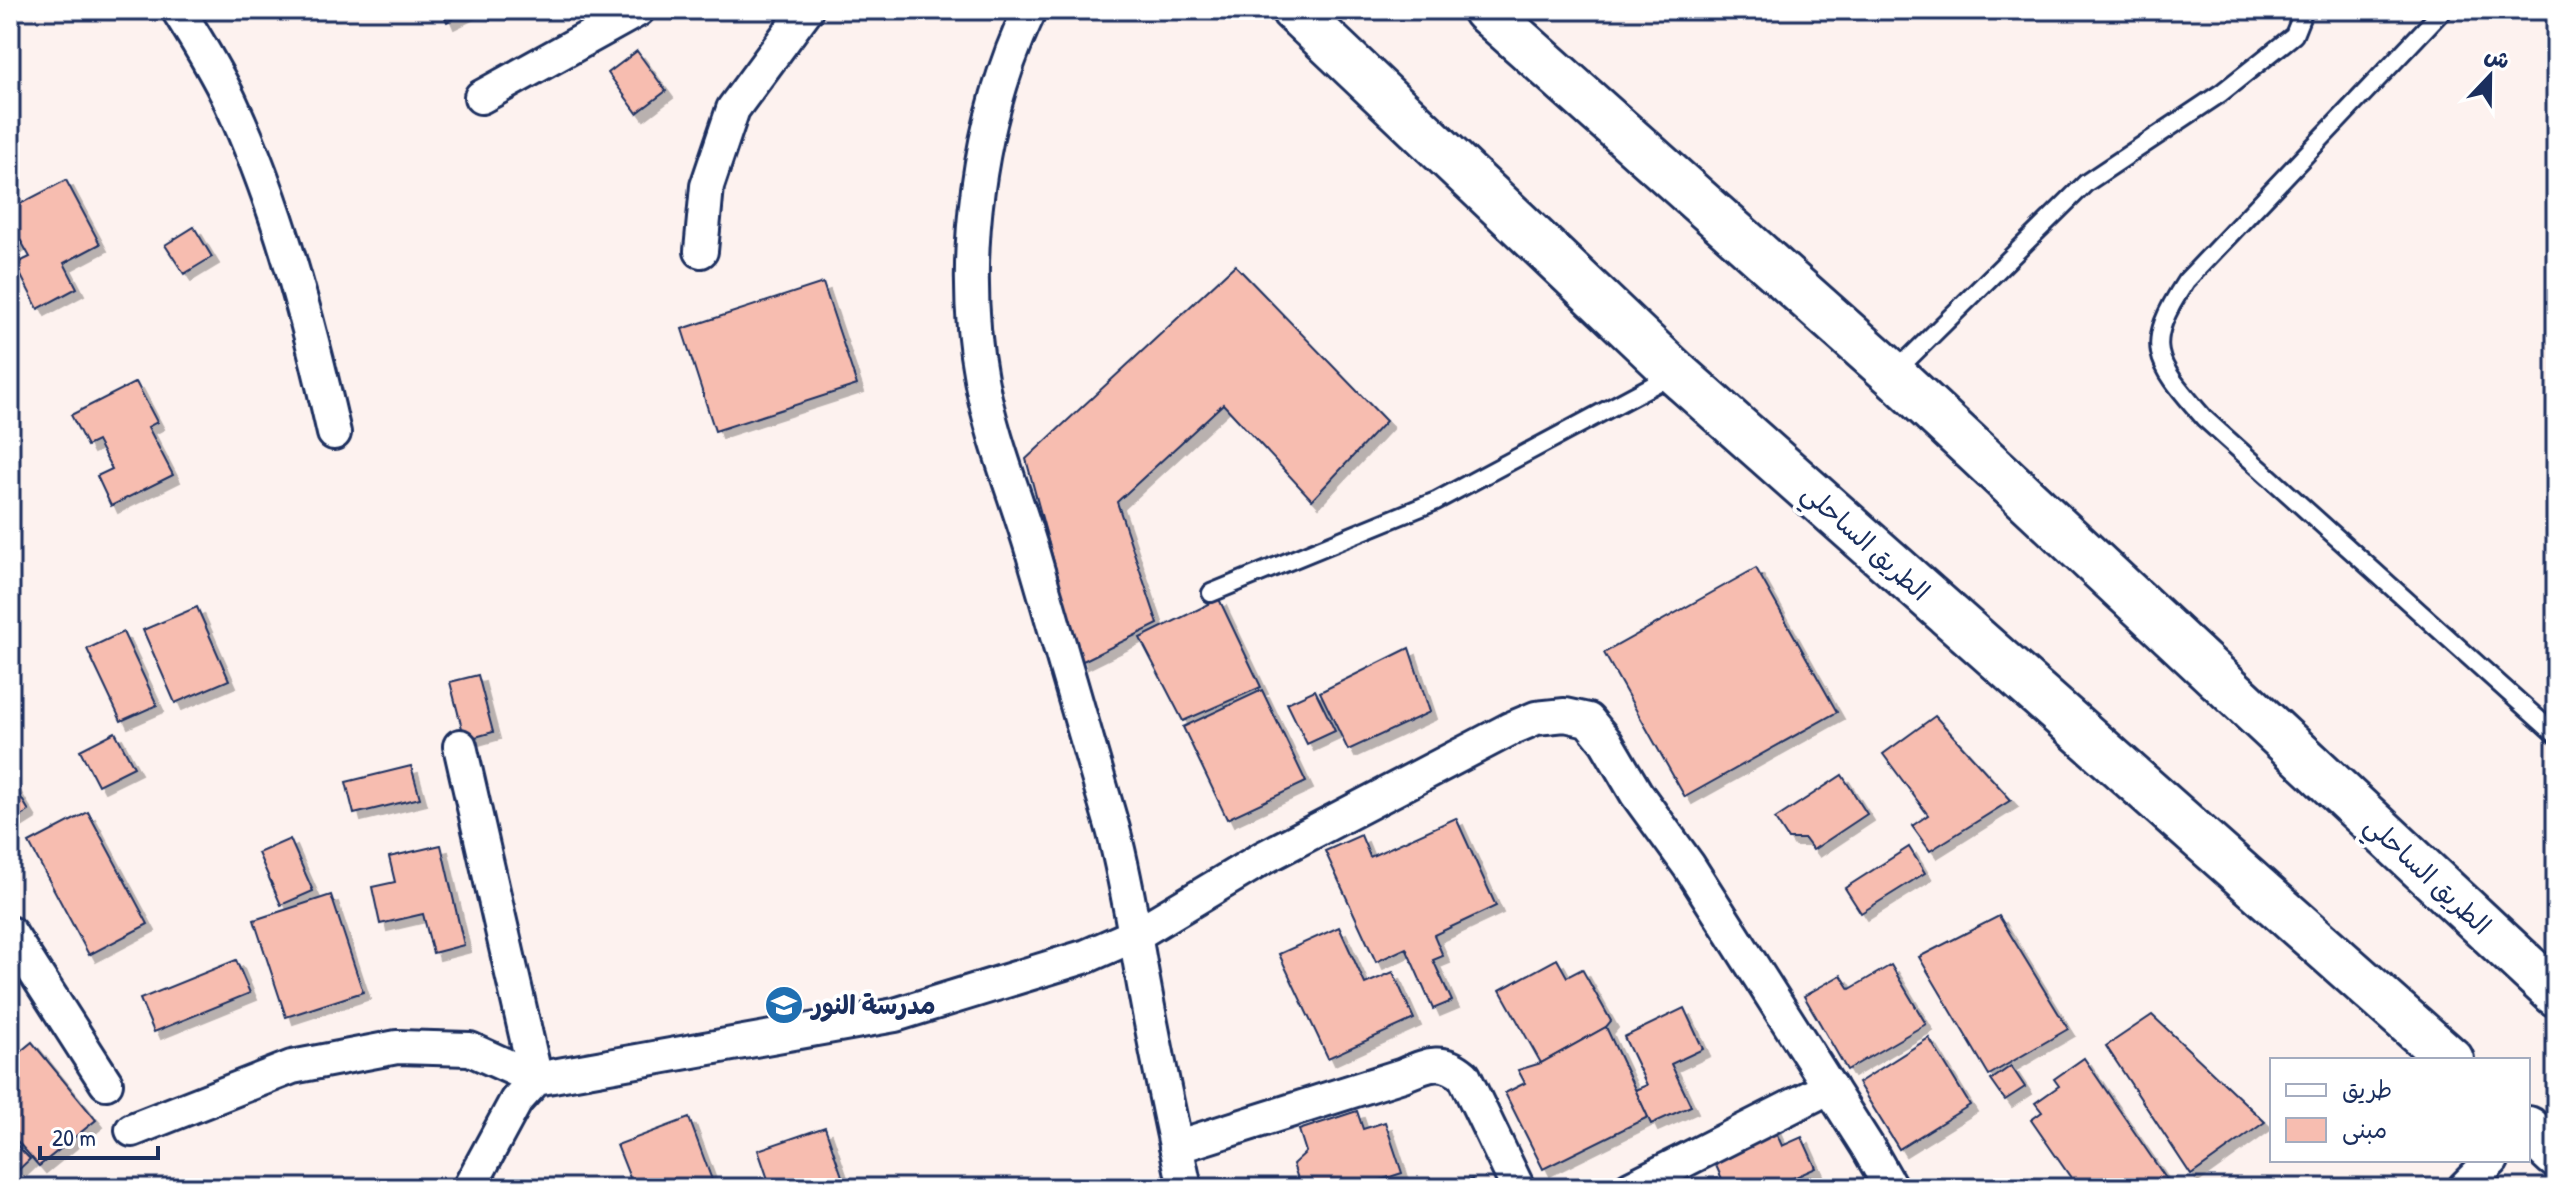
<svg xmlns="http://www.w3.org/2000/svg" width="2566" height="1198" font-family="'Patrick Hand','Playpen Sans Arabic',sans-serif">
  <defs>
    <filter id="shadow"><feDropShadow dx="7" dy="7" stdDeviation="0" flood-color="#0004"/></filter>
  </defs>
  <rect width="100%" height="100%" fill="#fdf2ef"/>
  <filter id="ink" filterUnits="userSpaceOnUse"><feTurbulence type="fractalNoise" baseFrequency=".0125" numOctaves="2"/><feDisplacementMap in="SourceGraphic" scale="16" xChannelSelector="R" yChannelSelector="G"/><feConvolveMatrix kernelMatrix="1 2 1 2 8 2 1 2 1" color-interpolation-filters="sRGB"/></filter>
  <g filter="url(#ink)">
    <!-- building -->
    <g fill="#f7bdb0" stroke="#1b2f5e" stroke-width="2" filter="url(#shadow)">
      <path d="M442 10H471L447 22Z"/>
      <path d="M637 51 666 91 637 113 608 73Z"/>
      <path d="M66 180 100 244 64 263 77 288 38 309 15 264 30 257 21 241 15 245 10 235V209Z"/>
      <path d="M194 227 212 257 184 274 165 245Z"/>
      <path d="M1235 265 1386 421 1312 500 1223 404 1117 502 1158 624 1081 662 1026 459Z"/>
      <path d="M823 283 857 385 715 431 682 329Z"/>
      <path d="M136 382 157 422 148 427 173 475 111 506 97 476 112 469 97 441 87 446 71 415Z"/>
      <path d="M1756 568 1837 712 1685 797 1604 653Z"/>
      <path d="M1219 599 1261 687 1183 721 1140 638Z"/>
      <path d="M197 607 229 680 175 703 143 630Z"/>
      <path d="M123 632 157 705 121 721 87 649Z"/>
      <path d="M1409 648 1430 712 1348 750 1320 692Z"/>
      <path d="M478 675 493 732 465 740 450 682Z"/>
      <path d="M1262 690 1306 782 1227 819 1183 727Z"/>
      <path d="M1315 690 1335 731 1307 744 1287 703Z"/>
      <path d="M1935 716 2011 800 1930 851 1912 826 1928 815 1883 754Z"/>
      <path d="M115 732 134 767 98 785 80 750Z"/>
      <path d="M411 766 420 798 354 814 346 782Z"/>
      <path d="M1842 775 1867 814 1813 850 1805 839H1788L1775 819Z"/>
      <path d="M10 779 29 811 10 823Z"/>
      <path d="M88 812 148 924 89 955 29 843Z"/>
      <path d="M1456 818 1496 906 1434 935 1443 956 1433 960 1452 1001 1433 1009 1406 948 1376 962 1325 851 1361 835 1370 857Z"/>
      <path d="M290 839 313 891 281 905 258 853Z"/>
      <path d="M441 845 464 945 433 953 423 914 380 924 372 887 395 882 389 857Z"/>
      <path d="M1909 847 1925 873 1861 913 1845 888Z"/>
      <path d="M331 895 363 992 286 1017 254 920Z"/>
      <path d="M1999 916 2068 1029 1989 1075 1919 957Z"/>
      <path d="M1339 927 1365 984 1393 972 1414 1019 1328 1058 1279 954Z"/>
      <path d="M1557 959 1567 977 1582 969 1611 1021 1606 1027 1541 1063 1500 990Z"/>
      <path d="M236 960 250 993 154 1032 140 999Z"/>
      <path d="M1891 965 1926 1024 1847 1070 1804 996 1841 975 1850 989Z"/>
      <path d="M1684 1008 1703 1049 1671 1064 1691 1106 1651 1124 1635 1090 1647 1085 1624 1037Z"/>
      <path d="M2152 1015 2265 1122 2191 1175 2106 1046Z"/>
      <path d="M1606 1027 1648 1117 1543 1169 1505 1093 1525 1083 1518 1070 1541 1063Z"/>
      <path d="M1929 1038 1970 1105 1899 1149 1858 1083Z"/>
      <path d="M32 1042 96 1120 39 1166 10 1133V1060Z"/>
      <path d="M2084 1058 2167 1180 2155 1188H2078L2031 1120 2042 1112 2035 1103 2059 1086 2054 1079Z"/>
      <path d="M2011 1066 2025 1087 2005 1100 1991 1080Z"/>
      <path d="M1357 1111 1363 1129 1385 1122 1402 1173 1356 1188H1301L1293 1164 1306 1152 1299 1130Z"/>
      <path d="M689 1118 712 1180 700 1181 703 1188H634L617 1145Z"/>
      <path d="M1772 1123 1782 1146 1802 1137 1816 1168 1771 1188H1759L1757 1184 1748 1188H1726L1710 1152Z"/>
      <path d="M825 1127 845 1185 837 1188H771L758 1150Z"/>
      <path d="M10 1138 30 1159 10 1178Z"/>
      <path d="M1472 1179 1475 1188H1445Z"/>
      <path d="M1790 1179 1794 1188H1771Z"/>
    </g>
    <g fill="none" stroke-linecap="round" stroke-linejoin="round">
      <!-- service casing -->
      <g stroke="#1b2f5e" stroke-width="22">
        <g id="service">
          <path d="M2443 10 2186 281C2142 348 2155 361 2204 418L2556 735"/>
          <path d="M1894 373 2086 183 2221 93 2294 35 2304 10"/>
          <path d="M1211 593 1436 501 1672 375"/>
        </g>
      </g>
      <!-- minor casing -->
      <g stroke="#1b2f5e" stroke-width="38">
        <g id="minor">
          <path d="M178 10C196 39 215 69 230 101 278 204 309 322 334 433"/>
          <path d="M1030 10C978 117 959 262 981 379 992 440 1016 496 1033 554 1060 646 1087 738 1113 829 1127 882 1135 937 1145 991 1157 1057 1171 1122 1185 1188"/>
          <path d="M481 97 638 10"/>
          <path d="M701 251 707 186 733 109 806 10"/>
          <path d="M460 746 536 1079"/>
          <path d="M10 933 106 1083"/>
          <path d="M132 1130 292 1067 397 1047 470 1049 536 1079"/>
          <path d="M1176 1147 1403 1075C1427 1065 1442 1057 1464 1076L1518 1188"/>
          <path d="M469 1188 516 1101 536 1079 895 1015 1087 956 1135 935 1263 858 1510 729 1536 718 1565 715 1588 720 1606 742 1636 793 1689 866 1867 1146 1891 1188"/>
          <path d="M1630 1188 1830 1087"/>
          <path d="M2464 1188 2492 1160"/>
        </g>
      </g>
      <!-- trunk casing -->
      <g stroke="#1b2f5e" stroke-width="50">
        <g id="trunk">
          <path d="M1294 10 1676 373 2451 1060"/>
          <path d="M1485 10 1893 374 2556 994"/>
          <path d="M2528 1129 2556 1155"/>
        </g>
      </g>
      <!-- service -->
      <use href="#service" stroke="#fff" stroke-width="16"/>
      <!-- minor -->
      <use href="#minor" stroke="#fff" stroke-width="32"/>
      <!-- trunk -->
      <use href="#trunk" stroke="#fff" stroke-width="44"/>
    </g>
  </g>
  <!-- icons -->
  <defs>
    <g id="school-disc" transform="scale(2)"><circle r="9.5" fill="#1f6fb2" stroke="#fff"/><path d="M0-5L7-2L0 1L-7-2ZM-4 1L0 2.5L4 1V4Q0 6-4 4Z" fill="#fff"/></g>
  </defs>
  <g fill-rule="evenodd">
    <use href="#school-disc" x="784" y="1005"/>
  </g>
  <g text-anchor="middle" stroke-width="8" stroke-linejoin="round" paint-order="stroke">
    <!-- street labels -->
    <g font-size="26" fill="#1b2f5e" stroke="#fff">
      <text transform="translate(1866 542) rotate(42)" y="9">الطريق الساحلي</text>
      <text transform="translate(2428 875) rotate(43)" y="9">الطريق الساحلي</text>
    </g>
    <!-- poi labels -->
    <g font-size="26" font-weight="bold" fill="#1b2f5e" stroke="#fff" text-anchor="start">
      <text x="812" y="1014">مدرسة النور</text>
    </g>
  </g>
  <!-- margin -->
  <rect width="2566" height="1198" fill="none" stroke="#fff" stroke-width="40"/>
  <rect x="20" y="20" width="2526" height="1158" fill="none" stroke="#1b2f5e" stroke-width="3" filter="url(#ink)"/>
  <!-- legend -->
  <rect x="2270" y="1058" width="260" height="104" fill="#ffffff" stroke="#a4acbf" stroke-width="2"/>
  <rect x="2286" y="1084" width="40" height="12" fill="#ffffff" stroke="#a4acbf" stroke-width="2"/>
  <text x="2342" y="1098" font-size="24" fill="#1b2f5e">طريق</text>
  <rect x="2286" y="1118" width="40" height="24" fill="#f7bdb0" stroke="#a4acbf" stroke-width="2"/>
  <text x="2342" y="1138" font-size="24" fill="#1b2f5e">مبنى</text>
  <!-- north arrow -->
  <g transform="translate(2490 76) rotate(22)" stroke="#ffffff" stroke-width="6" paint-order="stroke">
  <path d="M0-6L14 30L0 20L-14 30Z" fill="#1b2f5e"/>
  <text y="-12" font-size="22" font-weight="bold" text-anchor="middle" fill="#1b2f5e">ش</text>
  </g>
  <!-- scale -->
  <path d="M40 1146v12h118v-12" fill="none" stroke="#1b2f5e" stroke-width="4"/>
  <text x="52" y="1146" font-size="24" fill="#1b2f5e" stroke="#ffffff" stroke-width="6" paint-order="stroke">20 m</text>
</svg>
